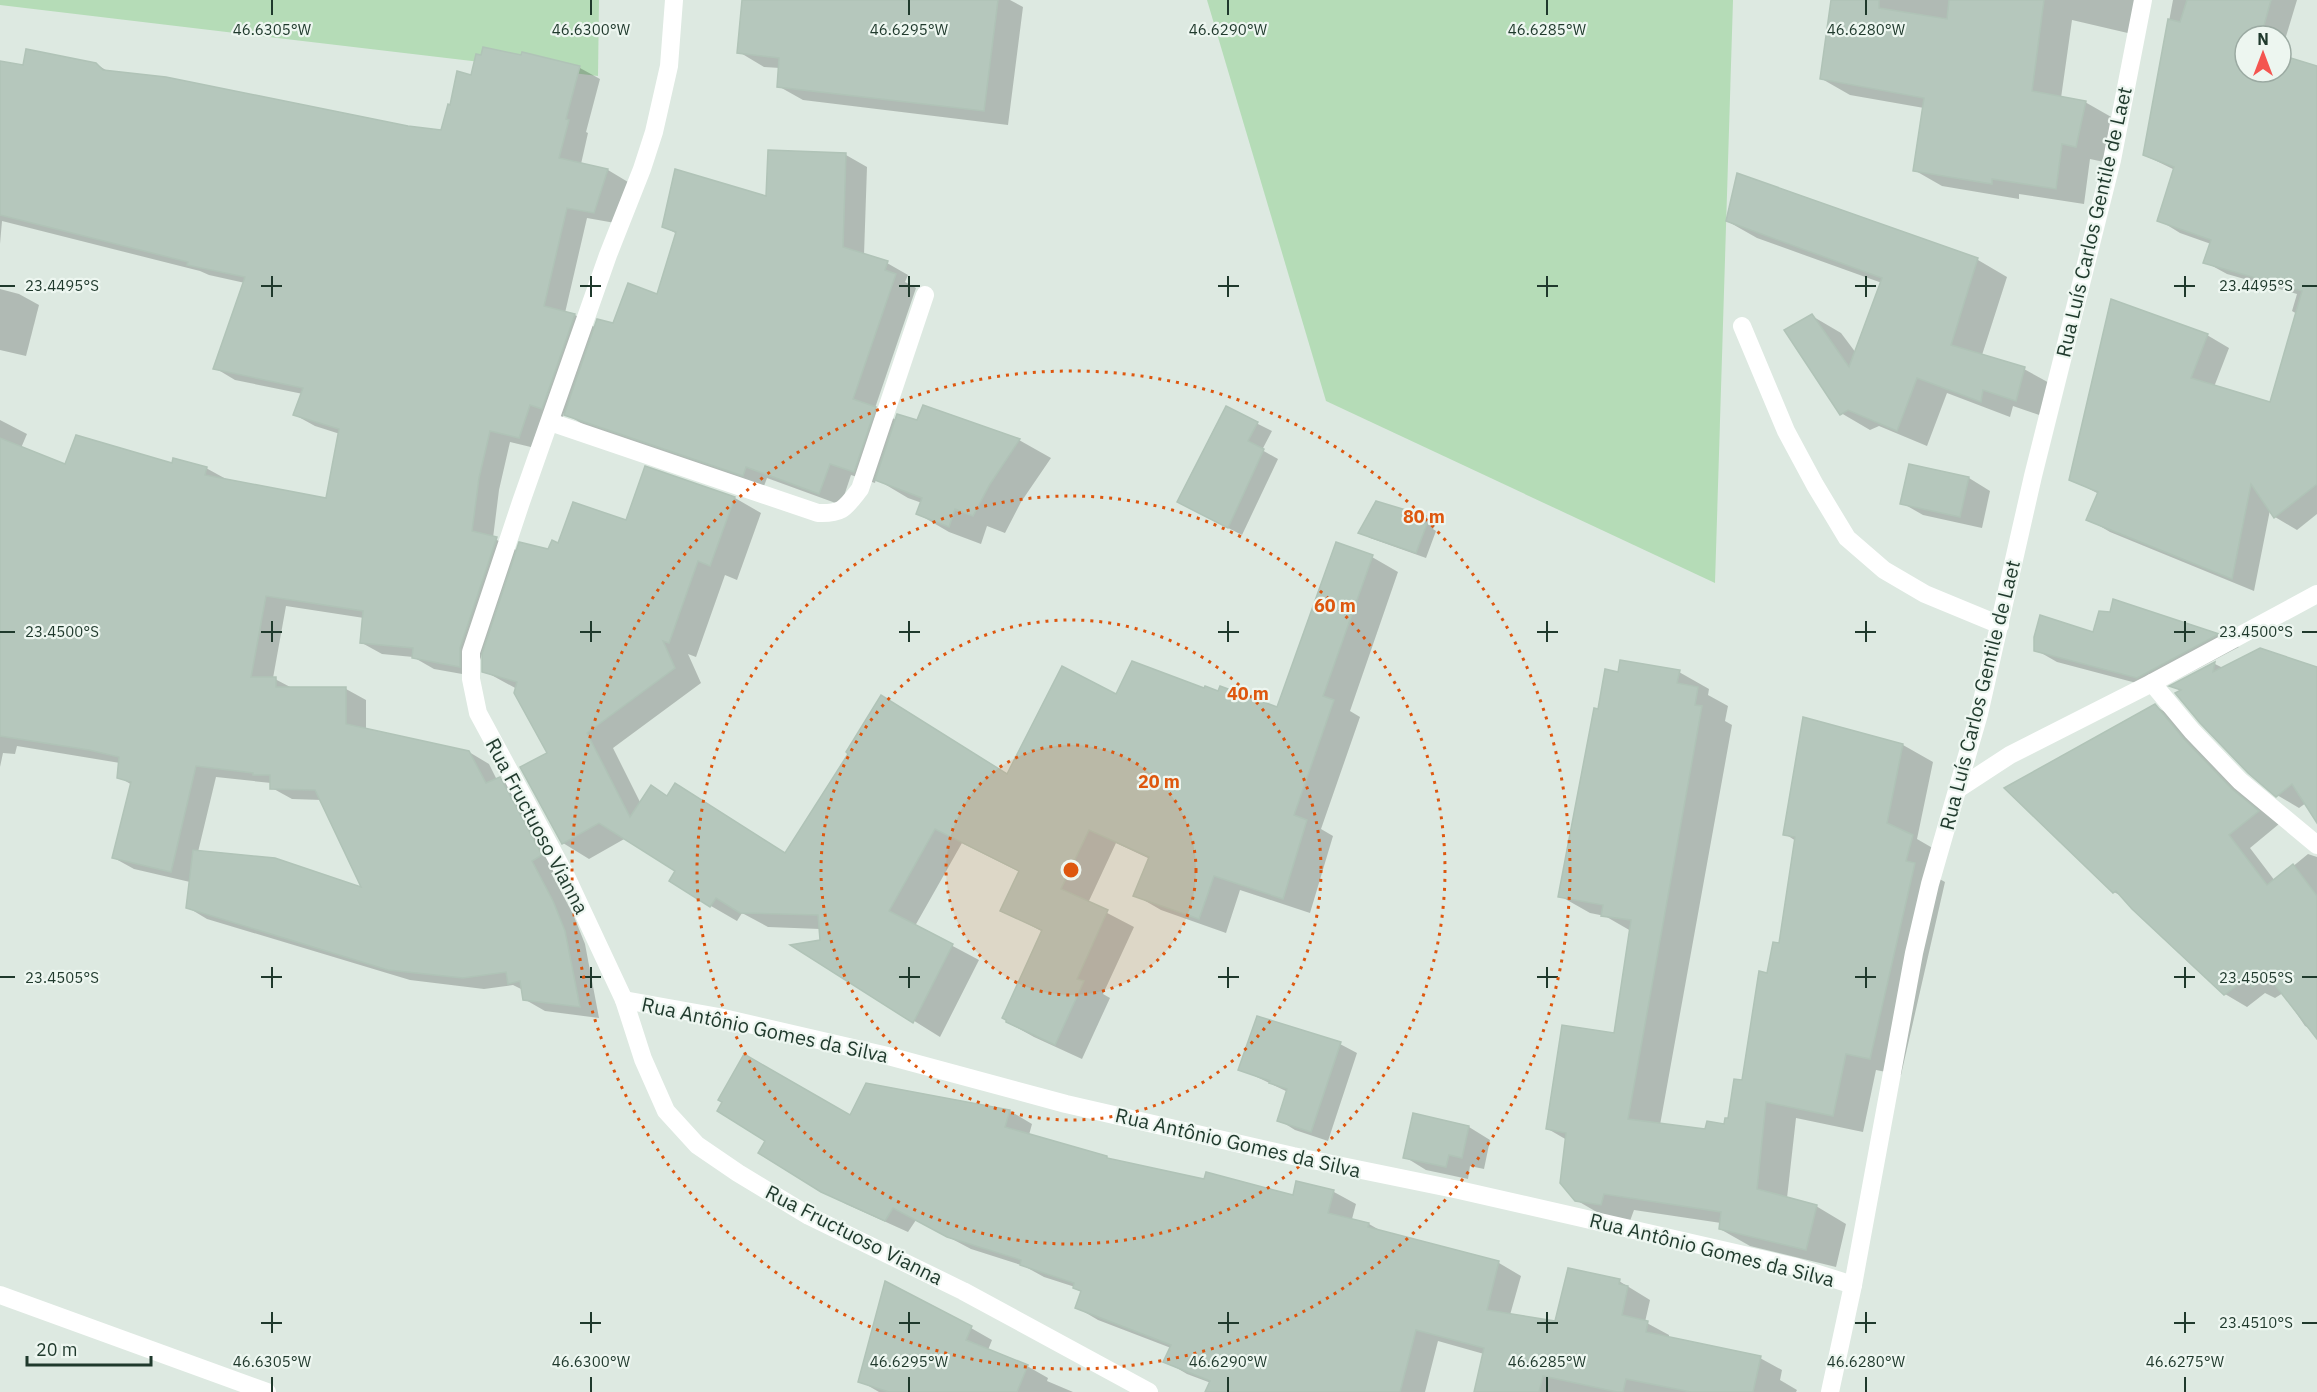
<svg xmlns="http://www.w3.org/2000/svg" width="2317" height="1392" font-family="'IBM Plex Sans',sans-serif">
  <rect width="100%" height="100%" fill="#dde9e1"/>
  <!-- green -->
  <g fill="#b5dcb7">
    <path d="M0 0H599L598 76 0 5Z"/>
    <path d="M1207 0H1733L1715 583 1326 401Z"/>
  </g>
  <!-- shadow -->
  <g fill="#0003" fill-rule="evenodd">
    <path d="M744 0H1010L1023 7 1008 125 803 100 778 86 780 68 764 67 739 52Z"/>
    <path d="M1833 0H2141L2132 34 2072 20 2061 98 2085 102 2113 118 2104 162 2090 159 2084 204 2019 194V199L1942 186 1914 170 1924 108 1850 95 1822 79Z"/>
    <path d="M2173 0H2297L2281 53V36H2245V72H2281V56L2317 68V514L2297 530 2275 517 2270 510 2254 591 2110 532 2088 519 2099 494 2070 479 2207 335 2229 348 2214 387 2271 404 2297 314 2292 311 2297 294 2227 274 2205 262 2211 244 2180 233 2159 220 2175 170 2144 155Z"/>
    <path d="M523 54 580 68 600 79 586 132 588 133 581 164 608 170 628 182 615 223 587 218 565 313 575 315 596 328 614 325 658 295 677 234 663 226 768 198 770 152 846 155 867 167 864 255 887 263 908 275 905 282 916 288 875 408 896 420 918 422 924 407 1019 440 1051 458 1021 502 1005 533 987 526 981 544 949 532 918 514 922 503 908 498 876 479 875 483 851 475 841 505 767 478 764 486 586 426 564 413 562 419 539 449 510 442 499 490 493 538 518 551H549L559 544 627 522 646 468 735 498 761 513 737 580 725 575 696 657 688 654 701 683 613 748 641 804 668 797 787 854 1008 775 1117 696 1205 690 1278 709 1372 557 1398 572 1350 711 1360 717 1321 829 1333 836 1310 913 1240 890 1226 933 1161 910 1135 895 1150 859 1116 843 1088 903 1134 927 1103 994 1110 998 1082 1059 1034 1037 1007 1022 1043 932 1002 910 1020 872 962 843 915 926 979 960 940 1037 794 946 821 942 820 929 768 927 742 913 737 921 711 906 677 871 626 838 589 859 563 843 549 754 517 689 484 671 483 651 480 660 479 677 434 669 413 657 382 654 362 643 364 618 286 606 273 678 294 689H346L366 700V730L469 752 489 764 497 780 500 779 520 790 561 867 551 873 573 914 585 944 599 1018 545 1011 524 999 523 990 513 985 484 989 410 980 207 919 187 907 190 882 134 869 114 858 132 785 119 777 120 763 17 746 15 754 3 753 0 767V420L27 434 21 448 66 466 173 464 206 468 226 479 328 499 340 434 315 426 295 415 303 394 235 380 215 368 245 283 209 275 200 271 2 221 0 244V62L24 67 96 64 109 72 408 128 442 132 452 107 472 76 523 57ZM216 777 271 783 272 788 292 799 322 800 364 889 198 852Z"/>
    <path d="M1738 175 1978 260 2007 277 1982 355 2024 369 2053 385 2045 417 2013 406 2010 417 1947 393 1927 446 1879 426 1870 430 1841 413 1812 316 1841 333 1856 353 1882 283 1757 238 1727 221Z"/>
    <path d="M0 289 19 294 39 305 26 356 0 350Z"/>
    <path d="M1226 408 1272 431 1262 450 1278 459 1242 535 1193 510Z"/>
    <path d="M1910 466 1969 478 1990 491 1982 528 1923 515 1902 503Z"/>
    <path d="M1376 503 1425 518 1436 524 1433 529 1436 531 1426 558 1370 538 1360 532Z"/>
    <path d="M2114 600 2219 635 2239 647 2159 689 2057 662 2036 650 2094 634 2111 614Z"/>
    <path d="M2215 664 2223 668H2317V821L2306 803 2299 808 2277 795 2181 691 2173 686Z"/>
    <path d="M1679 672 1709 689 1708 695 1728 706 1725 721 1732 725 1660 1125 1706 1131 1726 1126 1729 1120 1743 1082 1768 975 1780 944 1796 841 1785 834 1903 745 1933 762 1917 839 1943 854 1936 877 1945 882 1901 1075 1876 1070 1863 1132 1796 1118 1787 1198 1816 1206 1846 1224 1836 1267 1750 1246 1720 1229 1721 1223 1634 1210 1630 1221 1607 1218 1576 1200 1567 1140 1548 1129 1616 1035 1631 931 1605 916 1590 913 1560 896 1599 711 1619 674Z"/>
    <path d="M2155 706 2177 719 2279 824 2250 848 2275 881 2308 854 2317 857V1032L2305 1026 2283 993 2275 998 2265 993 2247 1007 2225 994 2123 897 2114 892Z"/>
    <path d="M1340 1044 1357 1053 1328 1141 1295 1130 1279 1120 1288 1092 1240 1069Z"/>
    <path d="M867 1085 1010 1111 1032 1124 1029 1135 1113 1161 1294 1197 1334 1192 1356 1204 1352 1219 1369 1224 1383 1232 1499 1263 1521 1276 1510 1315 1557 1323 1619 1281 1650 1300 1645 1322 1669 1335V1338L1760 1358 1782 1370 1780 1380 1797 1390 1796 1392H1476L1484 1354 1438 1341 1425 1392H1206L1211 1383 1187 1374 1165 1361 1171 1348 1098 1320 1076 1307 1082 1292 1075 1287 1044 1277 1024 1266 971 1249 916 1220 908 1232 846 1204 823 1191 850 1117Z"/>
    <path d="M1414 1115 1469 1127 1490 1140 1484 1169 1470 1166 1468 1179 1426 1170 1405 1157Z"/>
    <path d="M971 1328 992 1340 988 1350 1027 1366 1048 1378 1047 1381 1073 1392H879L860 1381Z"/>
  </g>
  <!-- building -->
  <g fill="#b5c7bc" stroke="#b0c3b7" stroke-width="1.5">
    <path d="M742 0H998L984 111 777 87 779 58 737 53Z"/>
    <path d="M1831 0H1879V8L1947 19 1949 0H2044L2032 91 2086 101 2076 147 2062 144 2056 189 1992 179V184L1913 171 1924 98 1820 79Z"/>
    <path d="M2187 0H2271L2261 36H2245V72H2281V55L2317 66V484L2274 518 2251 484 2232 579 2086 520 2098 492 2069 480 2111 299 2208 334 2191 378 2270 402 2302 291 2203 263 2211 240 2157 221 2174 167 2143 155 2168 19 2180 22Z"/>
    <path d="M483 47 521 55 522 52 580 66 566 119 569 120 559 158 608 169 594 213 567 208 544 306 575 314 542 409 530 405 519 438 490 431 479 478 472 531 497 537 460 648V667L412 658 413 648 360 643 363 611 266 596 251 677H276V687H346V724L469 751 486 783 500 777 542 855 532 861 553 901 565 931 580 1007 523 1000 520 981 508 984 506 972 463 978 388 970 186 908 193 850 275 858 361 887 315 790 270 789V775H253V773L196 766 171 872 112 858 131 782 117 778 119 757 89 750 0 736V438L65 464 76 435 172 463 173 458 207 467 205 475 326 498 339 429 293 415 303 388 213 369 245 277 187 265 188 262 0 215V61L23 65 26 49 96 63 103 70 166 77 408 126 441 130 448 104 450 105 457 71 471 75 476 54 481 55Z"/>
    <path d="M768 150 846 153 843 247 888 261 885 270 896 274 853 399 876 407 854 472 830 464 819 494 746 467 743 476 564 415 597 319 613 323 628 283 657 294 676 232 662 227 675 169 766 196Z"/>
    <path d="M1737 173 1978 258 1951 345 2025 367 2016 401 1983 390 1981 402 1917 378 1897 431 1848 410 1840 415 1784 330 1812 314 1849 367 1882 278 1726 221Z"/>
    <path d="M923 405 1020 439 990 484 973 516 955 509 949 527 916 514 922 498 875 480 897 414 917 420Z"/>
    <path d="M1226 406 1258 422 1248 441 1264 449 1228 528 1177 502Z"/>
    <path d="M1909 464 1969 477 1960 517 1900 504Z"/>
    <path d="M645 466 735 497 710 566 698 561 669 643 663 641 675 668 587 733 630 817 651 785 667 796 675 783 785 853 848 754 846 752 881 695 1007 774 1062 666 1116 694 1132 661 1204 688 1205 686 1218 691 1220 686 1277 707 1336 542 1373 555 1323 696 1334 700 1294 815 1307 820 1283 899 1214 876 1199 919 1133 896 1149 857 1089 830 1061 889 1108 910 1077 979 1084 981 1055 1045 1006 1022V1020L1002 1018 1042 930 1000 911 1019 871 935 829 889 911 953 944 913 1023 790 945 820 940 818 915 740 913 716 898 710 907 669 881 675 871 599 823 562 844 520 767 547 753 514 693 517 682 482 672V654L519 542 548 549 552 540 558 543 573 502 626 520Z"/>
    <path d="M1376 501 1426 516 1423 523 1427 524 1416 553 1358 533Z"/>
    <path d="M2113 599 2219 634 2137 678 2034 651V637L2040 615 2093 632 2099 611 2110 612Z"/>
    <path d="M2260 648 2317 667V823L2292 784 2276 797 2248 773 2200 723 2175 693 2181 690 2169 686 2215 662 2213 672Z"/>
    <path d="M1620 660 1680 670 1677 683 1698 687 1695 705 1702 706 1628 1119 1705 1129 1707 1121 1724 1124 1725 1118H1728L1734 1079 1742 1080 1759 971 1767 973 1773 942 1779 943 1795 837 1783 835 1803 717 1903 744 1887 823 1913 835 1906 861 1915 863 1870 1059 1846 1054 1833 1116 1766 1102 1757 1189 1817 1205 1806 1250 1719 1229 1721 1212 1604 1194 1601 1205 1575 1201 1560 1183 1566 1133 1546 1129 1562 1025 1614 1033 1631 920 1601 916 1603 905 1558 897 1594 708 1598 709 1605 669 1618 672Z"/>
    <path d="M2155 704 2184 739 2232 789 2259 811 2229 835 2267 885 2293 864 2317 896V1039L2268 976 2252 987 2246 979 2224 995 2132 909 2116 891 2113 893 2004 788Z"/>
    <path d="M1257 1016 1341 1042 1311 1132 1277 1121 1287 1089 1269 1083 1270 1081 1238 1070Z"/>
    <path d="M744 1054 850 1115 866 1083 1010 1110 1005 1127 1107 1156V1158L1204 1179 1206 1172 1293 1195 1296 1181 1334 1190 1328 1213 1369 1223 1368 1227 1499 1261 1487 1310 1555 1321 1568 1268 1620 1279 1619 1284 1628 1286 1622 1315 1648 1321 1646 1332 1761 1356 1753 1392H1691L1626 1379 1623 1392H1617L1543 1376 1539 1392H1474L1484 1348 1416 1330 1400 1392H1205L1210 1381 1163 1362 1171 1345 1075 1308 1081 1291 1073 1288 1074 1283 1020 1265 1021 1260 947 1237 893 1208 885 1221 821 1192 758 1153 765 1141 717 1111 722 1102 718 1100Z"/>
    <path d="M1413 1113 1469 1126 1462 1158 1449 1155 1446 1167 1403 1158Z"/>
    <path d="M885 1281 972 1326 966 1340 1028 1365 1017 1392H889L858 1382Z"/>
  </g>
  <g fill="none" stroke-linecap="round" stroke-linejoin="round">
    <!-- minor -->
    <g stroke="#fff" stroke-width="18">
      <path d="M674 0 669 66 654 132 642 169 608 255 521 502 471 652V679L478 713 566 876 624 1000 643 1059 666 1111 697 1145 738 1173 809 1216 963 1291 1149 1392"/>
      <path d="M1742 326 1786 431 1815 485 1847 538 1884 570 1925 594 2000 625"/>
      <path d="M550 422 818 513C843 514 845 508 860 489L925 295"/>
      <path d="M2152 683 2192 731 2240 781 2317 845"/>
      <path d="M1958 789 2010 755 2152 683 2317 594"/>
      <path d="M624 1000 719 1017 892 1057 1066 1104 1293 1156 1459 1190 1796 1267 1853 1285"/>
      <path d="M0 1295 267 1392"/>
      <path d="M1830 1392 1853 1285 1914 953 1930 884 1979 714 2033 476 2112 160 2143 0"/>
    </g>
  </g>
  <!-- ticks -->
  <path fill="none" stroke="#1f392c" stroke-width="2" d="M272 0V15M591 0V15M909 0V15M1228 0V15M1547 0V15M1866 0V15M272 276V297M591 276V297M909 276V297M1228 276V297M1547 276V297M1866 276V297M2185 276V297M0 286H15M261 286H282M580 286H601M899 286H920M1218 286H1239M1537 286H1558M1855 286H1876M2174 286H2195M2302 286H2317M272 621V642M591 621V642M909 621V642M1228 621V642M1547 621V642M1866 621V642M2185 621V642M0 632H15M261 632H282M580 632H601M899 632H920M1218 632H1239M1537 632H1558M1855 632H1876M2174 632H2195M2302 632H2317M272 967V988M591 967V988M909 967V988M1228 967V988M1547 967V988M1866 967V988M2185 967V988M0 977H15M261 977H282M580 977H601M899 977H920M1218 977H1239M1537 977H1558M1855 977H1876M2174 977H2195M2302 977H2317M272 1312V1333M591 1312V1333M909 1312V1333M1228 1312V1333M1547 1312V1333M1866 1312V1333M2185 1312V1333M261 1323H282M580 1323H601M899 1323H920M1218 1323H1239M1537 1323H1558M1855 1323H1876M2174 1323H2195M2302 1323H2317M272 1377V1392M591 1377V1392M909 1377V1392M1228 1377V1392M1547 1377V1392M1866 1377V1392M2185 1377V1392"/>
  <!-- distance rings -->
  <circle cx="1071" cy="870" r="125" fill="#de570e" fill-opacity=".12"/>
  <g fill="none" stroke="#de570e" stroke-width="3" stroke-dasharray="3 6">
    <circle cx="1071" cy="870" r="125"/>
    <circle cx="1071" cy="870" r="250"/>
    <circle cx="1071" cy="870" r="374"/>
    <circle cx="1071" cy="870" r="499"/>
  </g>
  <g text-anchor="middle" stroke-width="4.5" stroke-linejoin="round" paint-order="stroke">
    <!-- street labels -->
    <g font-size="20" fill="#1f392c" stroke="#edf6f0">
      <text transform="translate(2094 222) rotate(-77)" y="7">Rua Luís Carlos Gentile de Laet</text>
      <text transform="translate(1980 695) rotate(-76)" y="7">Rua Luís Carlos Gentile de Laet</text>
      <text transform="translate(537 826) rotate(62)" y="7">Rua Fructuoso Vianna</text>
      <text transform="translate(765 1030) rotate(12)" y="7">Rua Antônio Gomes da Silva</text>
      <text transform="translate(1238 1143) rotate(13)" y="7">Rua Antônio Gomes da Silva</text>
      <text transform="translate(854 1235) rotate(27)" y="7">Rua Fructuoso Vianna</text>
      <text transform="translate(1712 1250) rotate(14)" y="7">Rua Antônio Gomes da Silva</text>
    </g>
  </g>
  <g font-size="15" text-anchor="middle" fill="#1f392c" stroke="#edf6f0" stroke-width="4.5" stroke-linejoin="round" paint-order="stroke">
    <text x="272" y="35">46.6305°W</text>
    <text x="591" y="35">46.6300°W</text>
    <text x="909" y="35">46.6295°W</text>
    <text x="1228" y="35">46.6290°W</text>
    <text x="1547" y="35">46.6285°W</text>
    <text x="1866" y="35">46.6280°W</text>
    <text x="62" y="291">23.4495°S</text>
    <text x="2256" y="291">23.4495°S</text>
    <text x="62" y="637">23.4500°S</text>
    <text x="2256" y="637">23.4500°S</text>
    <text x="62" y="983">23.4505°S</text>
    <text x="2256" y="983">23.4505°S</text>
    <text x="2256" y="1328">23.4510°S</text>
    <text x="272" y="1367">46.6305°W</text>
    <text x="591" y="1367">46.6300°W</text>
    <text x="909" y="1367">46.6295°W</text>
    <text x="1228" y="1367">46.6290°W</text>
    <text x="1547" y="1367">46.6285°W</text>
    <text x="1866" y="1367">46.6280°W</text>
    <text x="2185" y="1367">46.6275°W</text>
  </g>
  <circle cx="1071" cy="870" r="9" fill="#de570e" stroke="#edf6f0" stroke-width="3"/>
  <g font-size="18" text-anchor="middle" font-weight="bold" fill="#de570e" stroke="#edf6f0" stroke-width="4.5" stroke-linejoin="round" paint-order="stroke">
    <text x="1424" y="523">80 m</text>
    <text x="1335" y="612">60 m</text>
    <text x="1248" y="700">40 m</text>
    <text x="1159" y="788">20 m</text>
  </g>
  <!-- north arrow -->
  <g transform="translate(2263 54)"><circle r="28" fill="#edf6f0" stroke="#9baaa2" stroke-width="1.5"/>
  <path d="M0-4.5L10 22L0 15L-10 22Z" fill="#f45550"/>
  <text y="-9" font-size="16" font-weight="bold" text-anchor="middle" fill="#1f392c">N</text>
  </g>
  <!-- scale -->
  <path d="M27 1356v9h124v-9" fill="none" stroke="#1f392c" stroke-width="3"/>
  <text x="36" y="1356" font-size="18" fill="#1f392c" stroke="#edf6f0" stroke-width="4.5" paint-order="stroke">20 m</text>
</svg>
